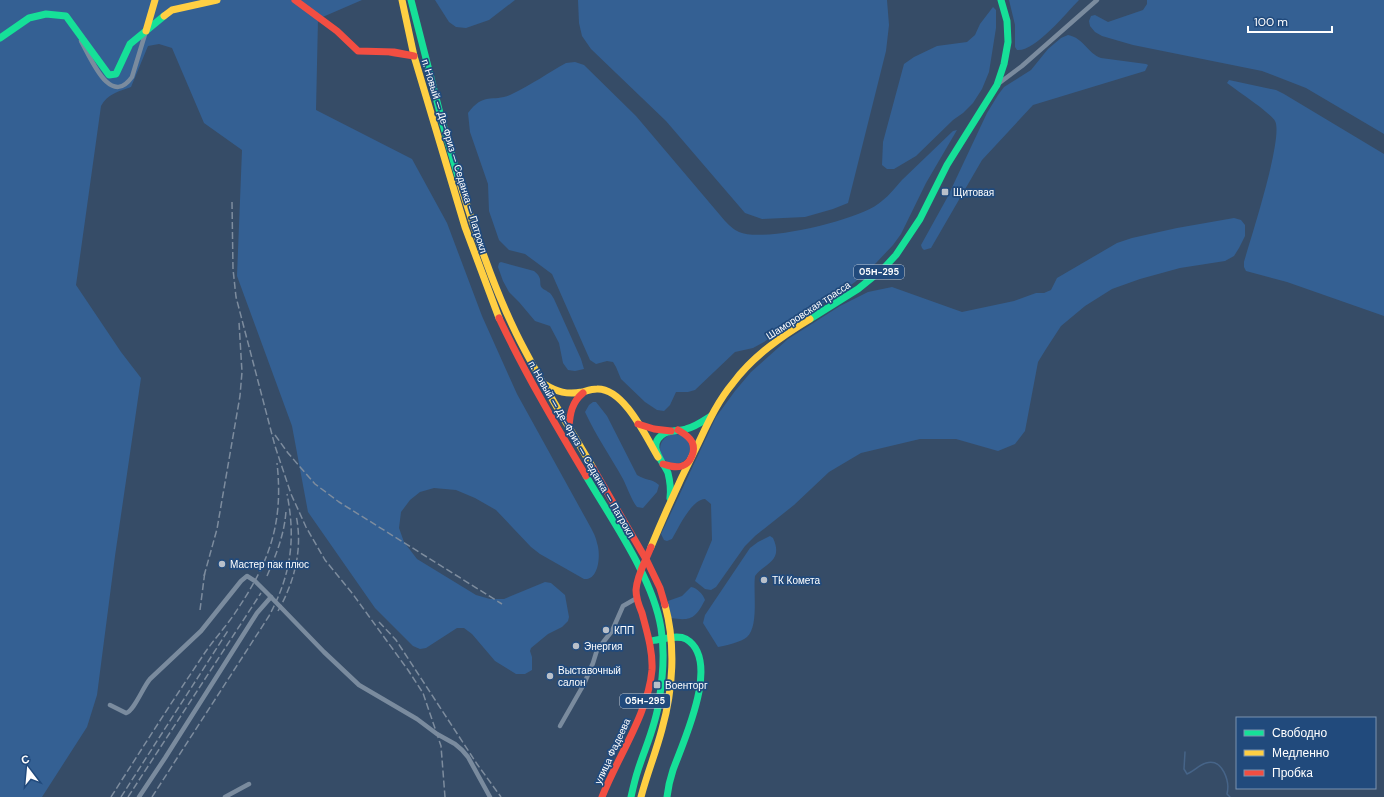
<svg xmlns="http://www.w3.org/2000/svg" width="1384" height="797" font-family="'DM Sans',sans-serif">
  <rect width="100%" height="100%" fill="#364c67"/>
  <!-- green -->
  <g fill="#346093">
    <path d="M0 0H362L318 19 316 110 412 159 447 223 482 316 517 394 591 528C593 532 596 537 597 543 601 554 599 581 584 579L540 554 531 547 496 510 475 498 456 490 434 488 420 492 410 500 401 512 399 528 404 542 417 559 476 595 490 599H504L545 582 551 583 565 595 569 617 568 621 562 627 548 634 531 648 530 651 532 657V670L525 674H516L495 661 472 634 464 628H457L426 648 420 649 413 646 375 608 308 512 292 426 237 276 242 150 204 123 172 48 159 44 148 46 131 87C120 91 107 94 101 106L76 285 121 352 141 378 115 556 97 695 87 727 42 797H0Z"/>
    <path d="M435 0H515L489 20 466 28 456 27 449 22Z"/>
    <path d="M578 0H887L889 25 886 51 848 203 833 209 805 217 762 219 745 213 666 121 591 49 582 36 579 23Z"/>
    <path d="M1009 0H1079C1066 13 1035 52 1017 50L1015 47V25Z"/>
    <path d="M1147 0H1384V134L1306 88 1262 71 1133 45 1102 36 1095 32 1090 26 1089 21 1091 16 1095 15 1108 22 1143 10 1147 4Z"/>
    <path d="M993 7 996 10V28L989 72 982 89 973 103 963 113 953 120 916 156 894 169H887L882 165 883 142 904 64 914 57 937 46 967 42 975 35 980 24Z"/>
    <path d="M1068 35C1084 38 1087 53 1101 58L1146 64 1148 65 1145 71 1033 105 982 160 931 248 924 250 922 248 921 245 947 198 987 113 998 95 1004 87 1031 70 1048 49 1061 38Z"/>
    <path d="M575 62 584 65 636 116 725 221C729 225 734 230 739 232 764 243 857 220 878 204 887 198 895 188 902 180 919 164 936 147 953 131L957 130 926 183 901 234 893 245 876 263 855 282 834 297 795 319 764 342 753 348 735 352 695 390 688 392H676L670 405 664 411 657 410 645 402 621 379 616 367 613 362 607 361 596 364 590 360 552 274 525 254 509 250 499 240 489 211 488 184 470 132 468 113C484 91 493 103 512 94 531 85 548 73 566 63Z"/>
    <path d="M1229 80 1276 90 1284 94 1384 154V316L1287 282 1246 271 1244 267V262C1250 240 1284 137 1275 121 1271 113 1236 90 1227 83Z"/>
    <path d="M1234 218 1241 220 1245 225V236L1239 248 1234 256 1225 261 1180 268 1140 279 1112 289 1085 306 1061 326 1046 349 1038 362 1025 431 1015 444 998 451 956 439H920L861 453 829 472 794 505 755 536 745 546 716 587 711 590 705 589 695 581 712 540 711 504 705 499C691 500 679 527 672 539L667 541 664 540 661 534 716 417 735 391 751 372 788 339 840 306 868 292 892 287 962 312 1014 301 1036 293H1044L1051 290 1057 278 1117 243 1132 238 1177 228Z"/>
    <path d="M501 262 534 271C544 279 538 283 542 288 544 290 546 290 548 292 551 293 552 296 554 299L581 359 584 369 575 371 568 370 563 363 559 343 550 326 535 321 519 302 509 292 503 281 498 267 499 263Z"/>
    <path d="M593 402H596L607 416 637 475C646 481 651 478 659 485L657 492 643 508 637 507C631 499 628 489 623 479 611 457 596 436 585 412L589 405Z"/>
    <circle cx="675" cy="449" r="15"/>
    <path d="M770 536 773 538C784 562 764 563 755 576 753 592 759 626 747 637 742 642 724 646 718 647L703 623 705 615 750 548 758 542Z"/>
    <path d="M691 587C697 588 703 594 705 600 695 619 691 621 671 618L668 601 682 596Z"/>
  </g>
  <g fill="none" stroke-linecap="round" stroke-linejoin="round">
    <!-- stream -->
    <path stroke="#466488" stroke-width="1.5" d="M1185 752 1184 769 1187 774C1194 771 1199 765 1206 763 1223 758 1230 782 1227 794L1230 797"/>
    <!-- street -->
    <g stroke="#7a8b9e" stroke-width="4.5">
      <path d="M81 41C91 58 110 108 132 77L146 31"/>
      <path d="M998 84 1022 66 1097 0"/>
      <path d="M110 705 126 713C134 711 143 687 150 679L201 631 241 581 247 576 255 581 267 593 324 652 359 685 417 719 437 734 455 744 462 750 468 757 490 797"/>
      <path d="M560 726 584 684 593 663 597 650 612 631 623 606 637 598"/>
      <path d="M139 797 165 758 257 613 271 597"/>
      <path d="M225 797 249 784"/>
    </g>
    <!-- fast -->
    <g stroke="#16e098" stroke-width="7">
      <path d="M411 0 442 121 459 180"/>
      <path d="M0 38 29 18 46 14 66 16 109 75 116 74 130 44 164 16"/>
      <path d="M810 319 858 289 884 268 896 255 920 219 947 165 997 85 1004 64 1008 42 1007 21 1001 0"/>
      <path d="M586 476C612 520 653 578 661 628 665 652 663 677 659 701 656 725 645 748 638 770 635 779 633 788 631 797"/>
      <path d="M670 498C671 490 670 481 668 473 663 461 645 444 665 433 672 430 679 431 686 429 695 427 703 421 711 416"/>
      <path d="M650 641C660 640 677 634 686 639 722 660 683 742 673 770 670 779 668 788 667 797"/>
    </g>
    <!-- slow -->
    <g stroke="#ffcf43" stroke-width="7">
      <path d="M402 0 414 56 465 227 499 318"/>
      <path d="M164 16 172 10 217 0"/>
      <path d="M146 31 155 0"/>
      <path d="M459 180C475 231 492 284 516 333 539 380 567 423 593 468"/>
      <path d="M544 384C557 392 567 395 582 392 586 391 592 389 597 389 624 388 646 437 658 457"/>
      <path d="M651 547C665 513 680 480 697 446 707 425 717 402 733 383 753 356 782 336 810 319"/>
      <path d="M641 797C647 774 656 752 662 729 673 690 676 645 665 605"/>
    </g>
    <!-- jam -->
    <g stroke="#f24e42" stroke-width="7">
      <path d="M295 0 337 31 358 51 394 52 414 56 389 52"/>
      <path d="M499 318C525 373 555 424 586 476"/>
      <path d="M638 424 654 429 671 431"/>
      <path d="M569 427C570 413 572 402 583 393"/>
      <path d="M663 464C669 466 675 468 682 466 691 463 696 451 692 442 689 436 683 433 678 430"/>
      <path d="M593 468 647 561 660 588 665 605"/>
      <path d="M602 797C618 756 648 714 652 670 653 651 647 632 642 613 639 606 636 598 636 590 637 575 646 560 651 547"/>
    </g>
    <!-- rail -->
    <g stroke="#7d8c9e" stroke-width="1.5" stroke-dasharray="7 3" stroke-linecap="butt">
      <path d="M232 202 233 269 236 297 275 446 291 494 306 527 325 560 352 593 408 670 423 693 441 746 445 797"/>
      <path d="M275 435 288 453 315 484 339 502 502 604"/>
      <path d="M204 576 217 529 240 396 242 372 239 322"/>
      <path d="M267 576C276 555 285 533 286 510"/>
      <path d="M200 610 205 571"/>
      <path d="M278 611C295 581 303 548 296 515"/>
      <path d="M379 622 396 640 477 764 501 797"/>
      <path d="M111 797C141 750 171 703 202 657 211 643 223 630 233 616 268 565 284 526 277 463"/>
      <path d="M121 797 229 629"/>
      <path d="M128 797 261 593"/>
      <path d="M152 797 269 616C291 575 296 539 287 494"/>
    </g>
  </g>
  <!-- markers -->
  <g fill="#b9c0ca" stroke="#214a7c" stroke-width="1.5">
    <rect x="941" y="188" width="8" height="8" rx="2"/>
    <circle cx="222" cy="564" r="4"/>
    <circle cx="764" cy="580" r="4"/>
    <circle cx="606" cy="630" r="4"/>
    <circle cx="576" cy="646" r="4"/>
    <circle cx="550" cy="676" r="4"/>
    <rect x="653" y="681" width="8" height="8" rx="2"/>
  </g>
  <g text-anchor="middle" stroke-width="3.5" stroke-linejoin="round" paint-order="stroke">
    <!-- shield labels -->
    <g fill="#214a7c" stroke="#bcc9d8" stroke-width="1">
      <rect x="854" y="265" width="50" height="14" rx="3"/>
      <rect x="620" y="694" width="50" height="14" rx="3"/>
    </g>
    <g font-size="9" font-weight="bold" fill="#fff">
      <text x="879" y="275">05Н-295</text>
      <text x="645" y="704">05Н-295</text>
    </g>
    <!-- street labels -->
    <g font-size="10" fill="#fff" stroke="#214a7c">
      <text transform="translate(455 156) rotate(73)" y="4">п. Новый — Де-Фриз — Седанка — Патрокл</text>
      <text transform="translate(808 310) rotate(-33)" y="4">Шаморовская трасса</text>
      <text transform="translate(582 449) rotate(60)" y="4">п. Новый — Де-Фриз — Седанка — Патрокл</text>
      <text transform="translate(612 751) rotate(-65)" y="4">улица Фадеева</text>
    </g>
    <!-- poi labels -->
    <g font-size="10" fill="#fff" stroke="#214a7c" text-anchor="start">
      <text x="953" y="196">Щитовая</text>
      <text x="230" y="568">Мастер пак плюс</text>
      <text x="772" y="584">ТК Комета</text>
      <text x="614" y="634">КПП</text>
      <text x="584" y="650">Энергия</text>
      <text x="558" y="674">Выставочный<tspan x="558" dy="12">салон</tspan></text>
      <text x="665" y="689">Военторг</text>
    </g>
  </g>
  <!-- legend -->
  <rect x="1236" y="717" width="140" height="72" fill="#214a7c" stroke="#7a92b0"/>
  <rect x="1244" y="730" width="20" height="6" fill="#16e098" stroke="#7a92b0"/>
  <text x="1272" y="737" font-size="12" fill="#ffffff">Свободно</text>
  <rect x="1244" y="750" width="20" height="6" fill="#ffcf43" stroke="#7a92b0"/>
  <text x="1272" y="757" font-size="12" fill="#ffffff">Медленно</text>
  <rect x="1244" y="770" width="20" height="6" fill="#f24e42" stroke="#7a92b0"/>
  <text x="1272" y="777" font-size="12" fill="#ffffff">Пробка</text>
  <!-- north arrow -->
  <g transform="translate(28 769) rotate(344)" stroke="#214a7c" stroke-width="3" paint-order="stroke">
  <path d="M0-3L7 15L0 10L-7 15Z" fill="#ffffff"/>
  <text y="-6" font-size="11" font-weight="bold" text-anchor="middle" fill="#ffffff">С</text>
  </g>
  <!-- scale -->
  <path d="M1248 26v6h84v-6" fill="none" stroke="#ffffff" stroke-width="2"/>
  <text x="1254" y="26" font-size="12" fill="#ffffff" stroke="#214a7c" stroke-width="3" paint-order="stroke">100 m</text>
</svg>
